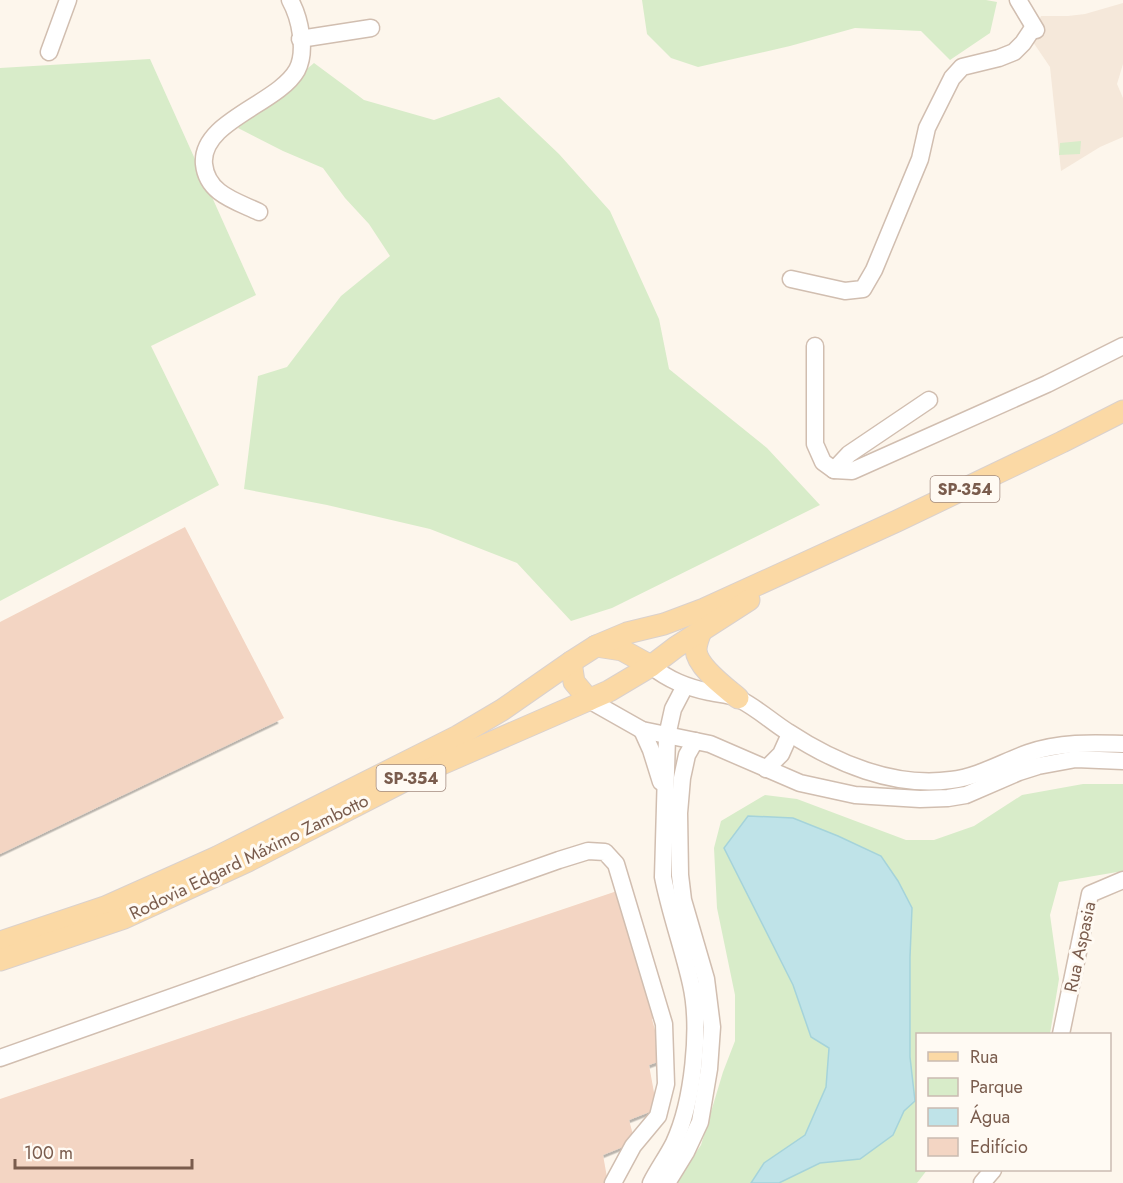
<svg xmlns="http://www.w3.org/2000/svg" width="1123" height="1183" font-family="Jost,sans-serif">
  <defs>
    <filter id="shadow"><feDropShadow dx="-5.5" dy="5.5" stdDeviation="0" flood-color="#0004"/></filter>
  </defs>
  <rect width="100%" height="100%" fill="#fdf6ec"/>
  <!-- residential -->
  <path fill="#f5e8da" d="M1123 3V64L1117 84 1123 98V137L1100 147 1061 171 1050 67 1031 39 1041 16H1068L1085 14Z"/>
  <!-- green -->
  <g fill="#d8ecc9">
    <path d="M642 0H986L997 2 990 33 950 60 921 31 855 28 790 46 698 67 671 58 647 34Z"/>
    <path d="M150 59 256 295 151 346 219 485 0 601V68Z"/>
    <path d="M314 63 364 100 434 120 499 97 559 154 610 211 659 319 669 369 767 448 820 505 612 608 571 621 517 563 430 529 327 505 244 489 258 376 287 367 341 296 390 256 369 224 345 198 323 168 283 151 238 128Z"/>
    <path d="M1081 141 1080 154 1059 155 1060 143Z"/>
    <path d="M1083 784H1123V871L1059 882 1050 915 1059 979 1050 1034H918V1170H927L917 1183H675L701 1145 723 1072 735 1041V995L717 908 714 848 721 821 765 795 797 799 906 840H934L974 826 1022 795Z"/>
  </g>
  <!-- water -->
  <path fill="#bfe3e8" stroke="#a5d3da" stroke-width="1.5" d="M748 816 793 818 838 836 881 856 898 881 912 908 910 957V1057L915 1101 904 1111 893 1135 860 1159 820 1163 779 1183H751L764 1163 805 1135 826 1087 829 1048 811 1037 793 985 724 848Z"/>
  <!-- building -->
  <g fill="#f3d5c3" filter="url(#shadow)">
    <path d="M185 527 284 718 0 854V622Z"/>
    <path d="M620 890 657 1016 652 1019 663 1060 649 1065 657 1109 629 1120 635 1142 603 1155 608 1183H0V1099Z"/>
  </g>
  <g fill="none" stroke-linecap="round" stroke-linejoin="round">
    <!-- minor casing -->
    <g stroke="#d1beb0" stroke-width="19">
      <g id="minor">
        <path d="M1018 0 1036 30"/>
        <path d="M300 39 371 28"/>
        <path d="M49 52 68 0"/>
        <path d="M259 212C236 201 207 194 204 164 200 121 278 104 297 70 307 51 300 18 290 0"/>
        <path d="M791 279 845 291 863 289 874 270 920 159 927 128 952 78 962 67 999 58 1014 52 1023 43 1033 28"/>
        <path d="M815 346V444L823 462 834 470 852 471 1047 384 1123 346"/>
        <path d="M834 470 849 454 929 400"/>
        <path d="M651 666C669 680 686 687 709 692 718 694 731 694 739 699 757 708 772 722 788 732 835 763 894 788 951 780 978 777 1003 762 1028 753 1060 742 1091 743 1123 744"/>
        <path d="M589 700 642 730 710 744 800 783 855 795 920 799 948 798 966 795 1019 772 1038 766 1076 759 1123 761"/>
        <path d="M642 730 651 750 661 782"/>
        <path d="M766 769 781 754 790 734"/>
        <path d="M1061 1034 1090 894 1123 880"/>
        <path d="M0 1058 559 860 588 851 605 852 616 864 664 1024 666 1084 658 1116 633 1146 613 1183"/>
        <path d="M651 1183C658 1169 667 1157 674 1143 693 1102 701 1028 691 984 683 948 670 913 663 877L667 736 673 709 685 686"/>
        <path d="M667 1183 686 1152 700 1122 709 1069 712 1027 706 979 683 900 680 875 679 813 682 778 687 755 695 741"/>
        <path d="M982 1183 993 1170"/>
      </g>
    </g>
    <!-- major casing -->
    <g stroke="#dad1cd" stroke-width="23">
      <g id="major">
        <path d="M701 631C699 637 696 643 696 650 697 667 725 687 738 698"/>
        <path d="M596 646 622 650 651 666"/>
        <path d="M571 662 574 682 589 700"/>
        <path d="M0 942 105 907 217 857 458 736 502 710 571 662 596 646 627 633 664 624 704 609 897 521 1062 442 1123 411"/>
        <path d="M0 960 124 918 248 861 414 776 609 691 651 666 676 647 749 600"/>
      </g>
    </g>
    <!-- minor -->
    <use href="#minor" stroke="#fff" stroke-width="16"/>
    <!-- major -->
    <use href="#major" stroke="#fbd9a5" stroke-width="21"/>
  </g>
  <g text-anchor="middle" stroke-width="6" stroke-linejoin="round" paint-order="stroke">
    <!-- shield labels -->
    <g fill="#fffaf3" stroke="#a28b7f" stroke-width="1.5">
      <rect x="930.5" y="476" width="69" height="26" rx="4.5"/>
      <rect x="376.5" y="765" width="69" height="26" rx="4.5"/>
    </g>
    <g font-size="16" font-weight="bold" fill="#7a5c4d">
      <text x="965" y="495">SP-354</text>
      <text x="411" y="784">SP-354</text>
    </g>
    <!-- street labels -->
    <g font-size="18" fill="#7a5c4d" stroke="#fffaf3">
      <text transform="translate(249 857) rotate(-26)" y="6">Rodovia Edgard Máximo Zambotto</text>
      <text transform="translate(1080 947) rotate(-78)" y="6">Rua Aspasia</text>
    </g>
  </g>
  <!-- legend -->
  <rect x="916" y="1033" width="195" height="138" fill="#fffaf3" stroke="#cabbb1" stroke-width="1.5"/>
  <rect x="928" y="1052" width="30" height="9" fill="#fbd9a5" stroke="#cabbb1" stroke-width="1.5"/>
  <text x="970" y="1063" font-size="18" fill="#7a5c4d">Rua</text>
  <rect x="928" y="1078" width="30" height="18" fill="#d8ecc9" stroke="#cabbb1" stroke-width="1.5"/>
  <text x="970" y="1093" font-size="18" fill="#7a5c4d">Parque</text>
  <rect x="928" y="1108" width="30" height="18" fill="#bfe3e8" stroke="#cabbb1" stroke-width="1.5"/>
  <text x="970" y="1123" font-size="18" fill="#7a5c4d">Água</text>
  <rect x="928" y="1138" width="30" height="18" fill="#f3d5c3" stroke="#cabbb1" stroke-width="1.5"/>
  <text x="970" y="1153" font-size="18" fill="#7a5c4d">Edifício</text>
  <!-- scale -->
  <path d="M15 1159v9h177v-9" fill="none" stroke="#7a5c4d" stroke-width="3"/>
  <text x="24" y="1159" font-size="18" fill="#7a5c4d" stroke="#fffaf3" stroke-width="4.5" paint-order="stroke">100 m</text>
</svg>
